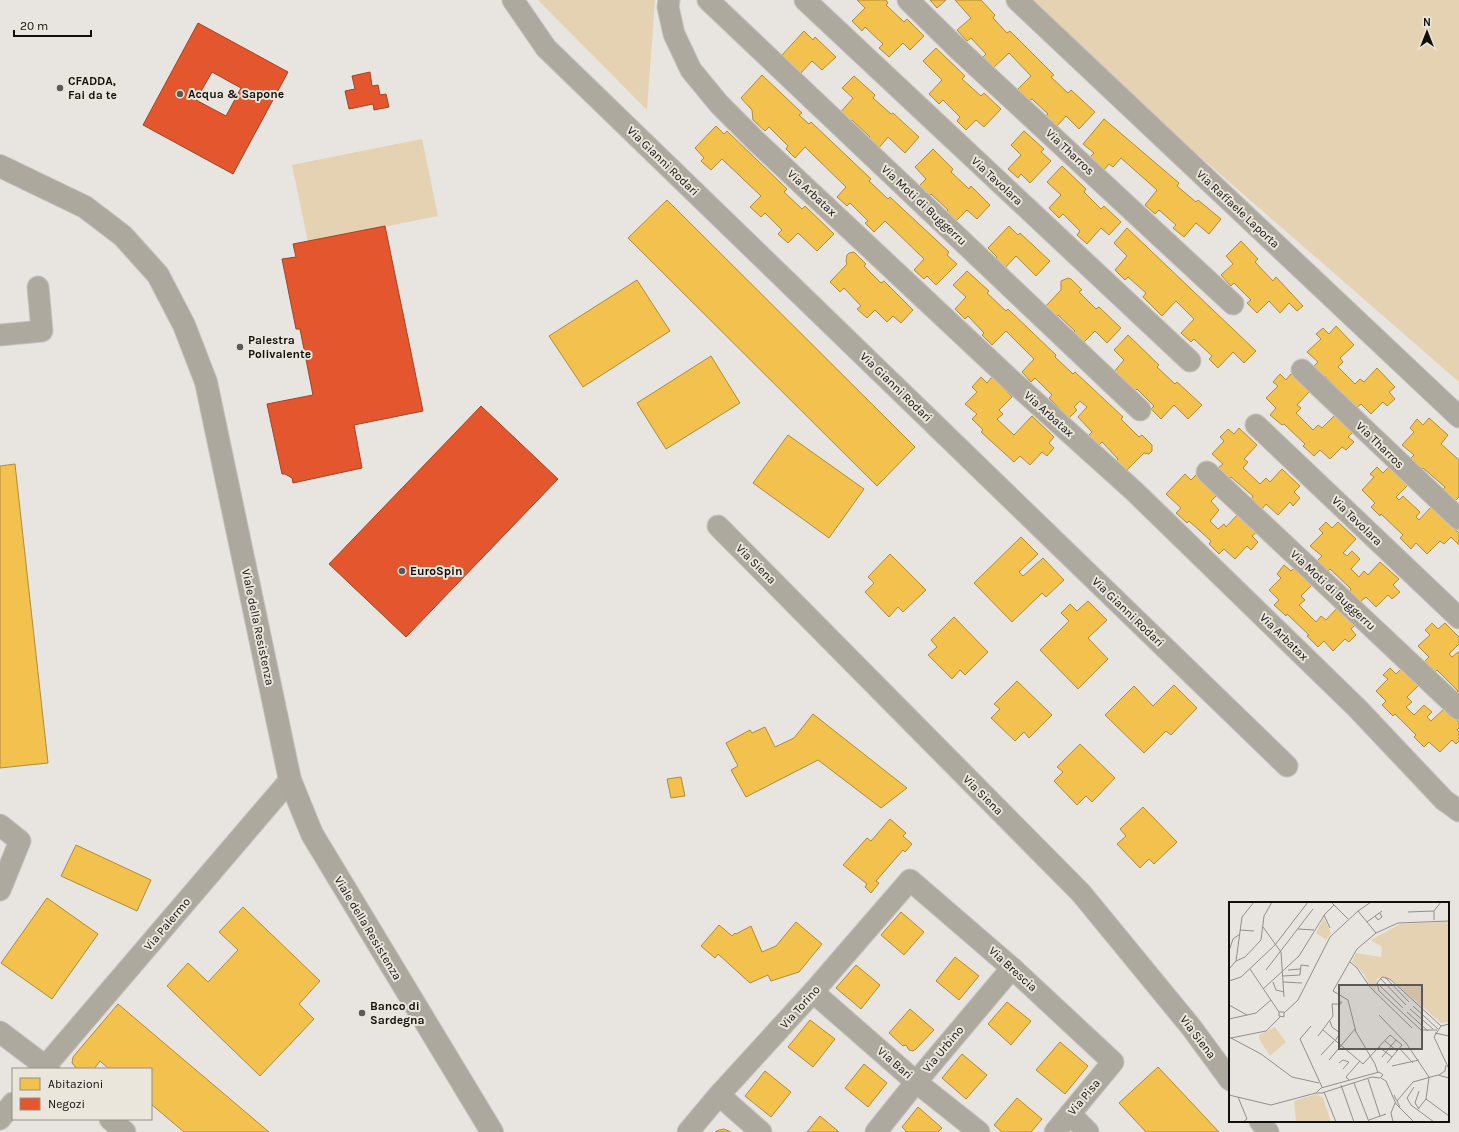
<svg xmlns="http://www.w3.org/2000/svg" width="1459" height="1132" font-family="Karla,sans-serif">
  <rect width="100%" height="100%" fill="#e8e5e0"/>
  <!-- green -->
  <g fill="#e4d2b3">
    <path d="M538 0H655L647 110Z"/>
    <path d="M1027 0H1459V382L1064 38Z"/>
    <path d="M422 139 438 216 308 242 292 165Z"/>
  </g>
  <!-- homes -->
  <g fill="#f2c14e" stroke="#ae8c3a">
    <path d="M857 0H886L888 3 886 5 904 22 907 19 924 36 910 50 903 43 889 57 879 48 883 44 865 27 862 31 852 21 865 8Z"/>
    <path d="M930 0H946L937 8Z"/>
    <path d="M955 0H981L995 15 993 18 1007 33 1010 31 1054 75 1051 77 1068 93 1071 90 1095 112 1079 129 1066 116 1055 128 1044 117 1048 114 1032 99 1028 102 1017 90 1031 76 1009 53 993 68 983 57 986 54 971 38 967 41 957 30 971 18Z"/>
    <path d="M804 31 813 40 815 37 836 57 822 70 812 61 799 75 787 67 791 64 782 55Z"/>
    <path d="M936 48 965 76 962 79 981 96 984 93 1001 109 984 127 976 120 966 130 957 121 960 117 943 100 939 104 929 94 942 80 923 61Z"/>
    <path d="M762 75 802 113 799 115 809 124 811 122 871 179 869 181 888 199 890 197 949 252 947 255 957 264 936 285 927 276 924 279 914 270 924 259 885 221 874 232 865 223 868 221 850 203 847 206 837 197 846 187 805 147 795 158 786 149 788 146 769 127 765 131 753 120 752 110 741 98Z"/>
    <path d="M854 76 875 95 873 98 891 114 893 113 919 137 905 153 888 137 878 149 866 140 870 137 852 120 849 124 839 114 853 98 842 88Z"/>
    <path d="M1104 119 1179 183 1177 186 1196 202 1198 200 1221 219 1209 234 1196 223 1184 237 1173 228 1176 225 1159 210 1155 214 1145 205 1157 190 1121 158 1113 167 1109 164 1103 171 1089 158 1094 153 1083 144Z"/>
    <path d="M716 126 724 134 727 131 787 189 784 192 802 209 805 206 834 234 817 251 798 233 788 243 778 234 782 230 765 213 761 217 750 207 761 196 722 159 711 170 701 161 704 158 695 148Z"/>
    <path d="M1024 131 1044 149 1041 152 1051 161 1030 183 1021 174 1018 178 1008 169 1021 155 1011 145Z"/>
    <path d="M933 149 953 169 951 172 969 189 971 186 990 205 977 219 967 210 955 222 945 213 948 210 931 194 927 198 917 188 926 179 915 167Z"/>
    <path d="M1062 166 1086 189 1084 192 1101 209 1104 206 1121 222 1109 235 1101 228 1087 244 1077 235 1080 231 1063 214 1059 218 1049 208 1061 195 1047 182Z"/>
    <path d="M667 200 915 447 877 486 628 238Z"/>
    <path d="M1009 226 1018 235 1020 233 1050 261 1036 276 1016 256 1003 270 993 261 997 257 988 248Z"/>
    <path d="M1127 228 1256 351 1244 363 1233 352 1218 368 1209 359 1212 356 1194 339 1191 342 1181 333 1194 319 1176 301 1162 316 1143 297 1146 293 1128 277 1125 280 1115 270 1127 256 1114 243Z"/>
    <path d="M1241 241 1258 259 1255 262 1273 281 1276 277 1303 306 1297 311 1289 303 1280 313 1269 301 1257 313 1247 303 1251 300 1234 283 1231 286 1221 275 1233 264 1226 256Z"/>
    <path d="M854 252 866 264 864 266 881 283 884 281 913 310 901 323 893 316 887 322 875 310 867 318 857 309 861 306 844 288 840 292 830 282 847 264 846 261 847 255 849 253Z"/>
    <path d="M967 271 989 291 987 293 1006 311 1008 309 1056 355 1055 357 1073 374 1075 372 1123 417 1121 419 1139 437 1142 435 1152 445V451L1149 454 1144 453 1125 472 1115 462 1118 459 1102 442 1098 446 1088 436 1092 432 1078 417 1087 407 1080 401 1074 407 1077 410 1069 418 1049 398 1052 395 1035 378 1031 382 1022 372 1034 359 1006 331 992 345 982 335 984 333 968 316 965 319 955 309 966 297 953 285Z"/>
    <path d="M1068 278 1071 279 1082 290 1079 292 1096 309 1099 307 1121 328 1107 343 1095 331 1082 344 1071 335 1075 331 1058 315 1055 319 1044 308 1061 290V281Z"/>
    <path d="M637 280 670 331 583 387 549 336Z"/>
    <path d="M1336 326 1354 345 1340 358 1343 362 1338 367 1355 384 1360 379 1364 382 1377 368 1395 387 1389 392 1395 399 1387 406 1383 402 1371 414 1361 404 1354 410 1346 398 1325 376 1323 379 1312 368 1318 362 1307 352 1321 339 1316 334 1323 328 1329 334Z"/>
    <path d="M1128 335 1159 365 1157 367 1175 384 1177 382 1202 405 1188 419 1174 405 1161 419 1151 409 1154 406 1137 389 1134 392 1113 373 1124 360 1114 350Z"/>
    <path d="M711 356 740 403 666 449 637 403Z"/>
    <path d="M1280 374 1286 380 1291 374 1309 392 1297 405 1301 408 1296 413 1313 430 1318 425 1322 428 1335 415 1353 432 1348 437 1354 442 1346 450 1342 447 1330 459 1320 450 1314 456 1303 446 1305 444 1284 424 1282 425 1270 415 1276 408 1266 398 1278 386 1273 382Z"/>
    <path d="M981 377 987 383 992 377 1012 397 999 410 1003 414 997 419 1014 435 1032 416 1054 437 1049 443 1054 448 1047 456 1042 452 1030 465 1020 456 1014 462 981 432 983 430 972 419 977 414 965 404 977 392 972 387Z"/>
    <path d="M1429 418 1448 435 1441 444 1459 460V497L1455 501 1443 489 1445 487 1423 468 1420 471 1409 460 1414 455 1402 445 1414 432 1410 428 1417 419 1423 425Z"/>
    <path d="M1239 428 1257 445 1244 459 1248 462 1243 468 1260 484 1266 478 1270 482 1282 469 1300 486 1294 492 1300 498 1293 506 1290 502 1278 515 1266 504 1262 509 1251 499 1253 496 1231 477 1230 479 1218 468 1223 464 1212 454 1224 441 1220 437 1228 429 1234 434Z"/>
    <path d="M788 435 864 489 829 538 753 483Z"/>
    <path d="M15 464 48 763 0 768V466Z"/>
    <path d="M1390 466 1409 484 1396 497 1399 500 1403 496 1420 512 1416 517 1419 520 1431 507 1459 533V545L1451 537 1444 544 1440 541 1427 554 1416 543 1411 549 1400 538 1403 535 1381 514 1380 516 1371 507 1375 503 1362 490 1374 477 1370 474 1377 467 1383 473Z"/>
    <path d="M1198 473 1219 493 1211 501 1219 510 1210 521 1218 529 1224 524 1226 527 1239 513 1258 531 1252 536 1258 542 1251 550 1247 546 1235 559 1224 549 1219 554 1209 544 1211 541 1189 521 1187 523 1176 513 1181 508 1166 494 1185 474 1191 480Z"/>
    <path d="M1326 522 1332 528 1338 522 1356 539 1343 553 1347 556 1352 551 1360 559 1351 569 1359 577 1364 571 1368 575 1380 562 1399 579 1393 585 1400 592 1392 599 1388 595 1376 607 1366 597 1360 602 1349 592 1351 589 1330 569 1328 571 1317 561 1322 556 1310 546 1323 533 1319 529Z"/>
    <path d="M1021 537 1038 554 1019 572 1023 576 1043 558 1064 580 1046 597 1042 593 1012 622 974 583Z"/>
    <path d="M890 554 926 590 903 612 898 607 889 617 865 592 874 583 868 577Z"/>
    <path d="M1284 565 1291 571 1296 566 1314 583 1301 596 1305 600 1299 605 1316 622 1321 616 1326 620 1338 607 1356 624 1351 629 1356 635 1349 642 1345 639 1333 651 1324 641 1318 647 1307 636 1309 635 1287 614 1286 616 1274 605 1279 600 1269 590 1281 578 1277 574Z"/>
    <path d="M1088 601 1107 620 1088 638 1108 659 1078 689 1040 650 1069 621 1061 613 1070 604 1077 611Z"/>
    <path d="M954 617 988 652 965 675 960 670 952 679 928 655 937 647 931 640Z"/>
    <path d="M1432 623 1438 629 1445 623 1459 637V644L1449 654 1452 657 1458 652 1459 653V696L1456 693 1458 691 1437 670 1435 672 1424 662 1429 657 1418 646 1430 635 1425 630Z"/>
    <path d="M1390 668 1396 674 1402 668 1419 685 1407 697 1412 702 1406 707 1414 715 1424 705 1432 712 1427 717 1431 721 1445 708 1459 722V728L1457 730 1459 732V741L1456 744 1452 740 1440 752 1429 742 1424 747 1414 737 1416 735 1395 714 1393 716 1382 705 1386 701 1376 691 1388 679 1383 675Z"/>
    <path d="M1017 681 1052 715 1029 738 1024 732 1015 741 991 718 1000 709 994 704Z"/>
    <path d="M1174 685 1197 708 1171 735 1166 731 1144 753 1105 715 1134 686 1153 706Z"/>
    <path d="M813 714 907 788 881 808 818 760 746 797 731 770 738 766 726 743 750 730 752 733 765 727 775 747 794 738Z"/>
    <path d="M1080 744 1115 778 1092 802 1086 796 1077 805 1054 781 1063 772 1057 767Z"/>
    <path d="M681 777 685 796 671 798 667 779Z"/>
    <path d="M1143 807 1177 842 1154 864 1149 859 1140 868 1117 844 1126 836 1120 829Z"/>
    <path d="M890 819 906 833 903 836 912 844 905 852 903 850 876 881 879 883 871 893 865 887 867 884 843 865 867 838 871 841Z"/>
    <path d="M76 845 151 880 137 911 61 876Z"/>
    <path d="M47 898 98 934 52 999 1 963Z"/>
    <path d="M243 907 320 981 299 1004 314 1019 260 1076 167 986 188 963 208 982 238 950 219 932Z"/>
    <path d="M901 912 924 932 904 955 881 935Z"/>
    <path d="M796 922 822 944 799 972 771 981 768 975 750 983 718 954 715 958 701 946 719 925 732 936 735 933 736 934 751 926 762 952 776 946Z"/>
    <path d="M955 957 979 976 959 1000 936 981Z"/>
    <path d="M856 965 880 985 861 1009 836 988Z"/>
    <path d="M1007 1002 1031 1021 1011 1045 988 1024Z"/>
    <path d="M118 1004 269 1132H184L151 1104V1069H109L100 1061 94 1069H77L72 1063 73 1057Z"/>
    <path d="M910 1009 934 1030 916 1049 913 1051 909 1050 906 1045 903 1046 889 1033Z"/>
    <path d="M810 1020 835 1039 813 1067 788 1047Z"/>
    <path d="M1060 1042 1088 1066 1065 1094 1036 1070Z"/>
    <path d="M962 1054 987 1075 966 1099 942 1078Z"/>
    <path d="M864 1064 887 1083 868 1107 845 1088Z"/>
    <path d="M1158 1067 1219 1132H1146L1119 1103Z"/>
    <path d="M765 1071 791 1092 771 1117 745 1096Z"/>
    <path d="M1017 1098 1042 1119 1031 1132H1002L994 1125Z"/>
    <path d="M918 1107 942 1128 938 1132H905L906 1131 902 1127Z"/>
    <path d="M820 1116 839 1132H807Z"/>
    <path d="M724 1129 731 1132H715L719 1130Z"/>
  </g>
  <!-- shops -->
  <g fill="#e4572e" stroke="#a54124" fill-rule="evenodd">
    <path d="M198 23 288 72 233 174 143 125ZM212 72 241 88 226 116 196 100Z"/>
    <path d="M370 72 372 86 378 85 380 95 386 94 389 107 374 110 373 104 349 109 345 91 355 89 352 76Z"/>
    <path d="M385 226 423 411 354 425 362 468 293 483 292 478 285 474H282L267 404 313 395 300 329H296L282 259 296 257 293 244Z"/>
    <path d="M481 406 558 479 406 637 329 564Z"/>
  </g>
  <g fill="none" stroke-linecap="round" stroke-linejoin="round">
    <!-- minor casing -->
    <g stroke="#c5c2bf" stroke-width="23">
      <g id="minor">
        <path d="M513 0 546 48 1287 766"/>
        <path d="M669 0 668 7 674 34 691 70 719 104 758 143 1012 381 1134 491 1357 708 1444 800 1459 811"/>
        <path d="M708 0 1140 410"/>
        <path d="M805 0 1190 361"/>
        <path d="M908 0 958 49 1233 304"/>
        <path d="M1017 0 1459 417"/>
        <path d="M0 335 42 331 38 287"/>
        <path d="M1302 370 1459 519"/>
        <path d="M1256 425 1459 618"/>
        <path d="M1207 472 1459 709"/>
        <path d="M718 526 1081 893 1191 1027 1230 1080"/>
        <path d="M0 825 20 841 0 890"/>
        <path d="M813 992 916 1082 979 1132"/>
        <path d="M0 1032 49 1069"/>
        <path d="M43 1069 290 780"/>
        <path d="M719 1095 761 1132"/>
        <path d="M1070 1114 1088 1132"/>
        <path d="M0 1119 13 1103"/>
        <path d="M110 1119 125 1132"/>
        <path d="M1260 1121 1268 1132"/>
        <path d="M688 1132 719 1095 813 992 910 880 1012 968 1113 1062 1055 1132"/>
        <path d="M876 1132 916 1082 1012 968"/>
      </g>
    </g>
    <!-- secondary casing -->
    <g stroke="#c5c2bf" stroke-width="24">
      <path id="secondary" d="M0 166 85 207 123 236 158 275 184 325 206 382 290 780 312 834 492 1132"/>
    </g>
    <!-- minor -->
    <use href="#minor" stroke="#aea99f" stroke-width="21"/>
    <!-- secondary -->
    <use href="#secondary" stroke="#ada89e" stroke-width="22"/>
  </g>
  <!-- markers -->
  <g fill="#5c5a56" stroke="#ebe6dc" stroke-width="1.5">
    <circle cx="60" cy="88" r="4"/>
    <circle cx="180" cy="94" r="4"/>
    <circle cx="240" cy="347" r="4"/>
    <circle cx="402" cy="571" r="4"/>
    <circle cx="362" cy="1013" r="4"/>
  </g>
  <g text-anchor="middle" stroke-width="4" stroke-linejoin="round" paint-order="stroke">
    <!-- poi labels -->
    <g font-size="12" font-weight="bold" fill="#110f0c" stroke="#ebe6dc" text-anchor="start">
      <text x="68" y="85">CFADDA,<tspan x="68" dy="14">Fai da te</tspan></text>
      <text x="188" y="98">Acqua &amp; Sapone</text>
      <text x="248" y="344">Palestra<tspan x="248" dy="14">Polivalente</tspan></text>
      <text x="410" y="575">EuroSpin</text>
      <text x="370" y="1010">Banco di<tspan x="370" dy="14">Sardegna</tspan></text>
    </g>
    <!-- street labels -->
    <g font-size="12" fill="#110f0c" stroke="#ebe6dc">
      <text transform="translate(1070 152) rotate(43)" y="4">Via Tharros</text>
      <text transform="translate(663 161) rotate(44)" y="4">Via Gianni Rodari</text>
      <text transform="translate(997 181) rotate(43)" y="4">Via Tavolara</text>
      <text transform="translate(812 193) rotate(43)" y="4">Via Arbatax</text>
      <text transform="translate(924 205) rotate(43)" y="4">Via Moti di Buggerru</text>
      <text transform="translate(1238 209) rotate(43)" y="4">Via Raffaele Laporta</text>
      <text transform="translate(896 387) rotate(44)" y="4">Via Gianni Rodari</text>
      <text transform="translate(1049 414) rotate(42)" y="4">Via Arbatax</text>
      <text transform="translate(1380 445) rotate(44)" y="4">Via Tharros</text>
      <text transform="translate(1357 521) rotate(44)" y="4">Via Tavolara</text>
      <text transform="translate(756 564) rotate(45)" y="4">Via Siena</text>
      <text transform="translate(1333 590) rotate(43)" y="4">Via Moti di Buggerru</text>
      <text transform="translate(1128 612) rotate(44)" y="4">Via Gianni Rodari</text>
      <text transform="translate(258 627) rotate(78)" y="4">Viale della Resistenza</text>
      <text transform="translate(1284 637) rotate(44)" y="4">Via Arbatax</text>
      <text transform="translate(983 795) rotate(45)" y="4">Via Siena</text>
      <text transform="translate(167 924) rotate(-50)" y="4">Via Palermo</text>
      <text transform="translate(368 928) rotate(59)" y="4">Viale della Resistenza</text>
      <text transform="translate(1013 969) rotate(42)" y="4">Via Brescia</text>
      <text transform="translate(800 1007) rotate(-48)" y="4">Via Torino</text>
      <text transform="translate(1198 1037) rotate(53)" y="4">Via Siena</text>
      <text transform="translate(943 1049) rotate(-50)" y="4">Via Urbino</text>
      <text transform="translate(895 1063) rotate(41)" y="4">Via Bari</text>
      <text transform="translate(1084 1097) rotate(-50)" y="4">Via Pisa</text>
    </g>
  </g>
  <!-- overview -->
  <g transform="translate(1229 902)">
    <rect width="220" height="220" fill="#e8e5e0"/>
    <path d="M95 16 102 31 97 38 87 31ZM216 20 220 21V120L212 121 161 76 151 75 148 77 146 89 139 81 136 73 123 60 127 51 152 55 153 45 142 38 171 22ZM46 125 57 140 41 154 30 137V133ZM88 192 94 196 102 220H67L65 199Z" fill="#e4d2b3"/>
    <path fill="none" stroke="#928f8b" stroke-width="1" d="M102 0 119 17M142 0 129 9 147 31 128 47 104 89 119 98 127 130 146 162 149 171M179 10 205 9M95 13 101 26M146 14 149 18 153 15 151 11M205 18V9L212 0M138 20 153 9M34 25 52 50 55 95M69 27 85 28M11 28 25 29M147 31 169 21 220 19M0 49 4 37 11 32M7 59 16 55 32 38 35 14 43 0M121 60 128 66 141 85 183 126M0 67 7 59 13 15 25 0M21 67 50 110V114L55 115V110H50M37 68 84 7M59 68 72 67M54 74 71 73 72 63 80 64M156 75 180 100M151 76 177 103M0 79 12 75 46 43 79 0M44 80 47 88 55 90M54 80 73 81M148 81 153 75 161 77 212 124M148 81 150 89 192 128H208M148 81 174 106M34 87 70 54 96 12 105 3M0 103 18 113M184 104 209 127M181 107 204 127M178 110 199 129M55 111 69 98 101 35 129 9M150 113 177 141 200 175 197 197 220 214M0 117 27 111 42 98M101 119 103 125 111 131 106 139M220 122 212 124 205 135 220 167M82 124 71 137 93 185M94 128 134 162 161 133 173 143 158 161M206 131 220 134M89 134 104 114 103 102H112V99M0 135 32 152 63 175 90 181M2 136 37 129 51 115M156 139 168 149M150 145 163 155M170 146 184 161M92 153 105 139M153 155 167 138M100 158 126 127M110 161 114 158 120 160 114 167M163 164 190 158M210 173 216 169 217 163M152 176 157 179 167 202 185 220M139 177 151 214M120 178 117 175 131 159M125 181 140 220M112 183 125 220M185 185 178 196 182 203 205 220M95 190 107 220M0 193 42 203 87 191H93L143 175 151 176 154 173 150 170 92 186 87 191M165 193 171 205M9 195 18 217 14 220M168 199 184 180 209 173 220 176M189 207 197 197M190 207 186 201 190 189M140 218 157 212M164 220 162 211 166 201"/>
    <path fill="#5c5a56" fill-opacity="0.15" stroke="#5c5a56" stroke-width="2" d="M110 83H193V147H110Z"/>
    <rect width="220" height="220" fill="none" stroke="#110f0c" stroke-width="2"/>
  </g>
  <!-- legend -->
  <rect x="12" y="1068" width="140" height="52" fill="#ebe6dc" stroke="#949089"/>
  <rect x="20" y="1078" width="20" height="12" fill="#f2c14e" stroke="#949089"/>
  <text x="48" y="1088" font-size="12" fill="#110f0c">Abitazioni</text>
  <rect x="20" y="1098" width="20" height="12" fill="#e4572e" stroke="#949089"/>
  <text x="48" y="1108" font-size="12" fill="#110f0c">Negozi</text>
  <!-- north arrow -->
  <g transform="translate(1427 32)" stroke="#ebe6dc" stroke-width="3" paint-order="stroke">
  <path d="M0-3L7 15L0 10L-7 15Z" fill="#110f0c"/>
  <text y="-6" font-size="11" font-weight="bold" text-anchor="middle" fill="#110f0c">N</text>
  </g>
  <!-- scale -->
  <path d="M14 30v6h77v-6" fill="none" stroke="#110f0c" stroke-width="2"/>
  <text x="20" y="30" font-size="12" fill="#110f0c" stroke="#ebe6dc" stroke-width="3" paint-order="stroke">20 m</text>
</svg>
